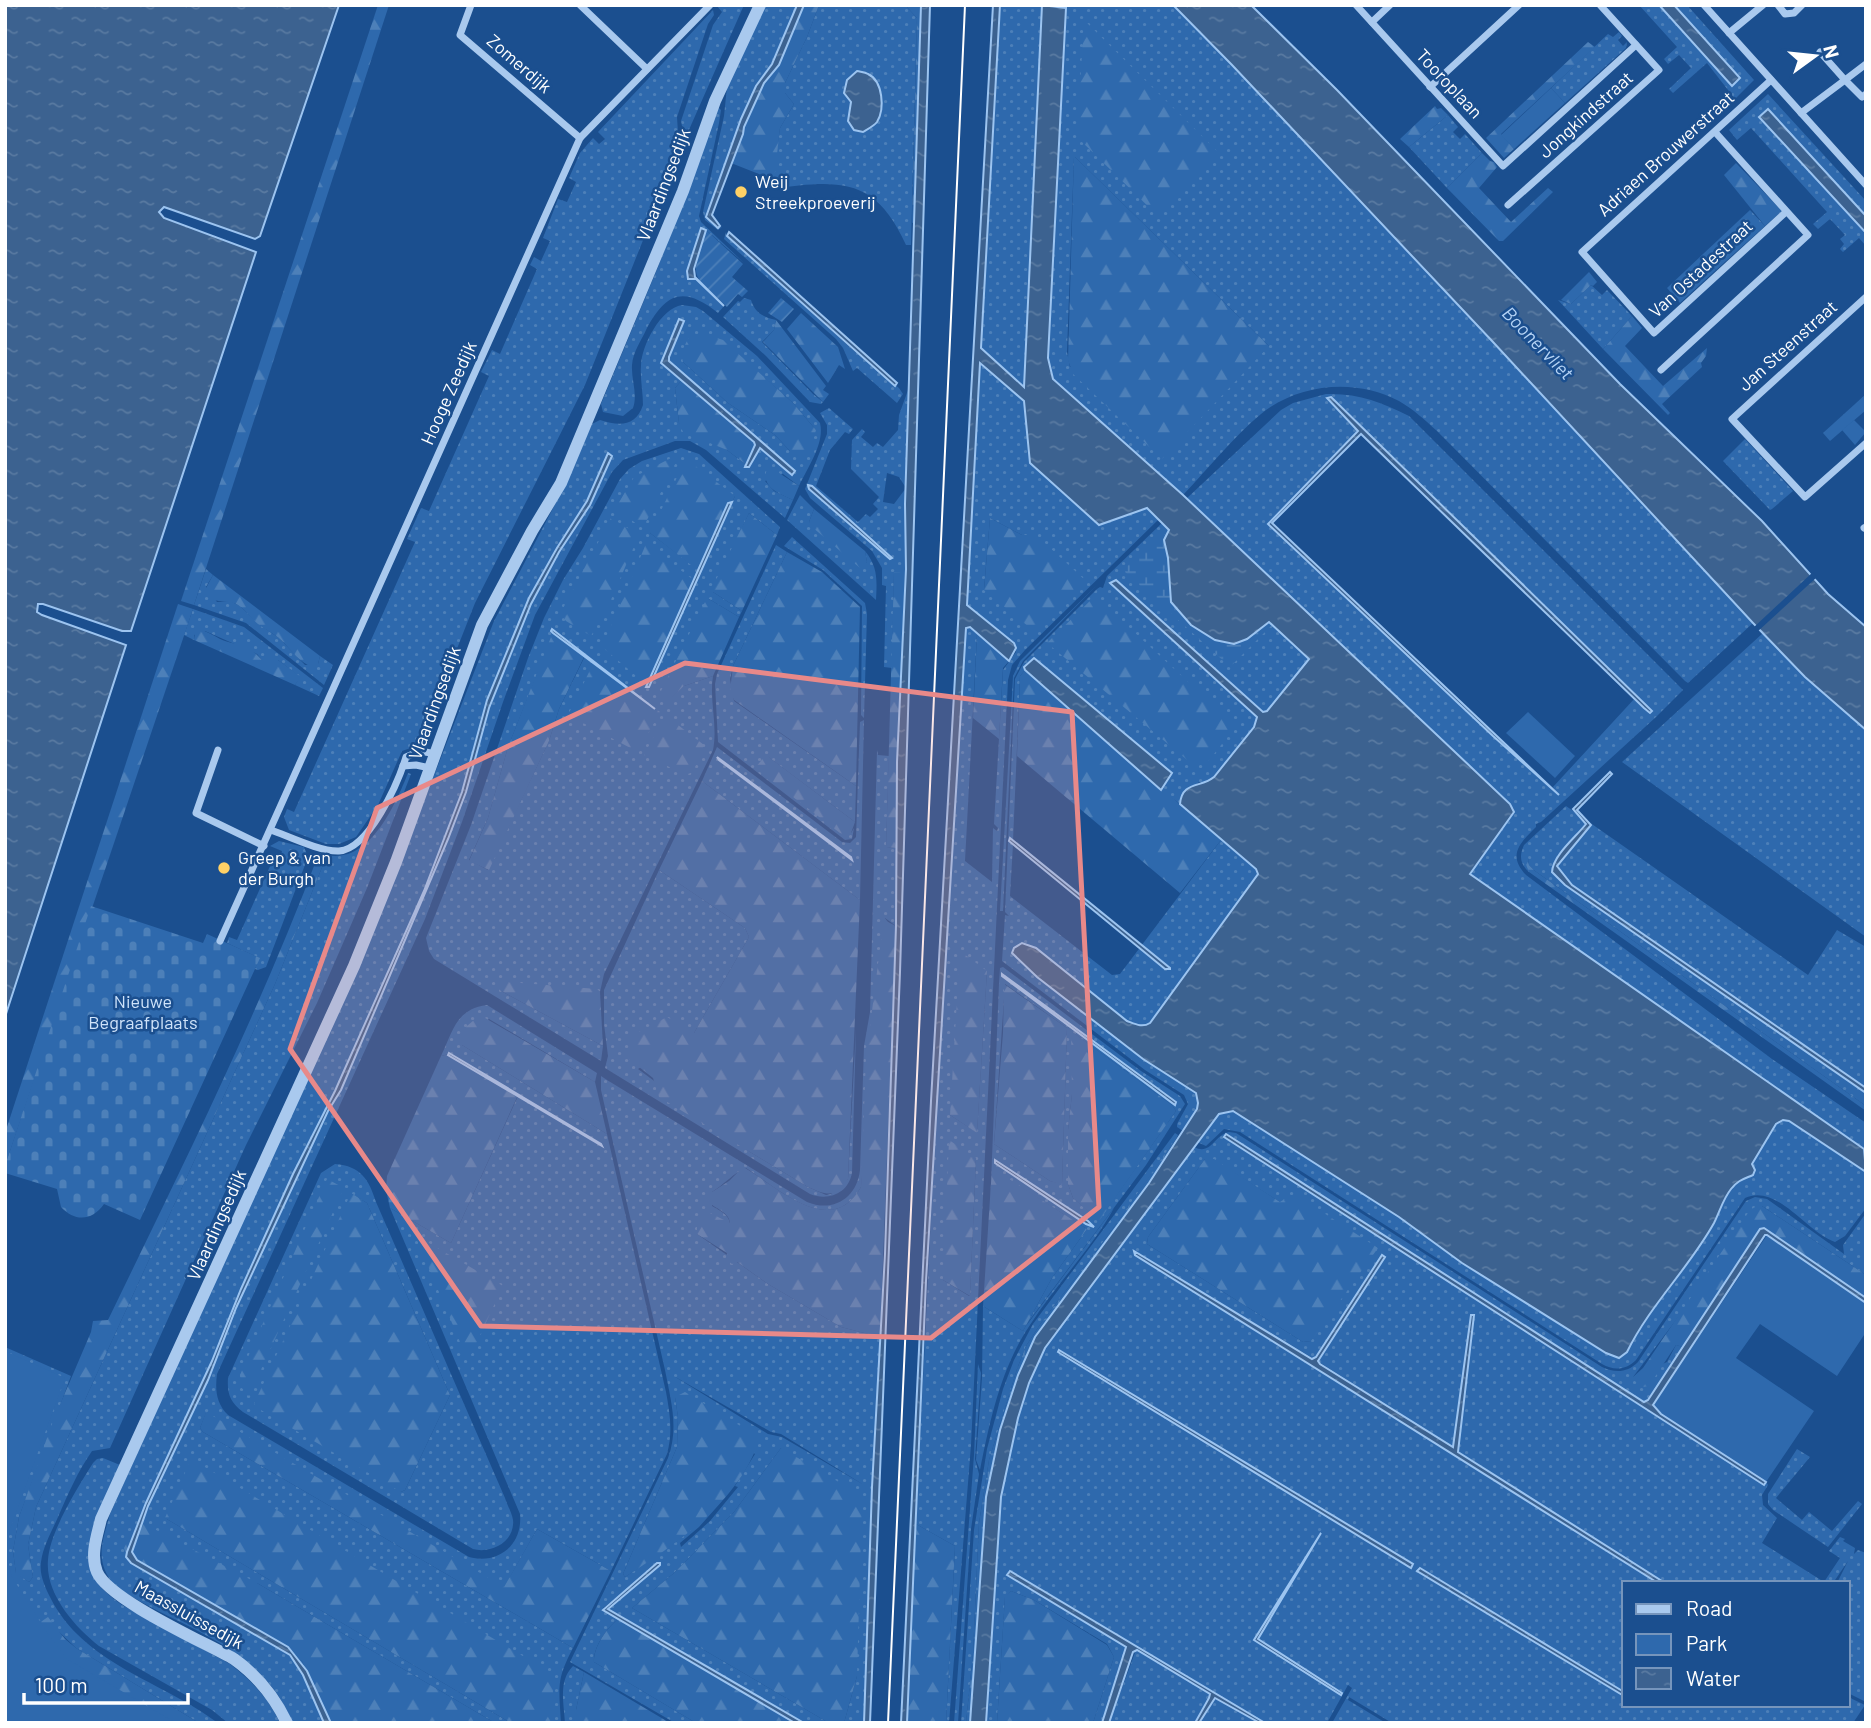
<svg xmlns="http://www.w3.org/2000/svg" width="1871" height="1728" font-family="Barlow,sans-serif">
  <defs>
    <pattern id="grass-dots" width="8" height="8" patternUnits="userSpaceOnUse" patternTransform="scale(1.75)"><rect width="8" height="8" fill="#2e69ad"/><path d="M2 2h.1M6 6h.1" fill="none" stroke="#4d80b9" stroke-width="1.8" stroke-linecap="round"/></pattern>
    <pattern id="forest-firs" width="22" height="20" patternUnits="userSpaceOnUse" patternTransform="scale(1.75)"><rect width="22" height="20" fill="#2e69ad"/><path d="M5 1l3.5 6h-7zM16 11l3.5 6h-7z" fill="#4d80b9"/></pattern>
    <pattern id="wetland-marsh" width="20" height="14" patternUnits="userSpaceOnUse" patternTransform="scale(1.75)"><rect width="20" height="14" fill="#2e69ad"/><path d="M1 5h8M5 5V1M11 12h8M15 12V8" fill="none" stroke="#4d80b9"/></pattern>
    <pattern id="cemetery-stones" width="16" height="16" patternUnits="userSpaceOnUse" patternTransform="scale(1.75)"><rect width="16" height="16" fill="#2e69ad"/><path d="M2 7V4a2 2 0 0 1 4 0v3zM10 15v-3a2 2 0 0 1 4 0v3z" fill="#4d80b9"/></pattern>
    <pattern id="garden-furrows" width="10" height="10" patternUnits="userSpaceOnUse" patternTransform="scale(1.75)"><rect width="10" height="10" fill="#2e69ad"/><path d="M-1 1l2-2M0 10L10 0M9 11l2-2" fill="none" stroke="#4d80b9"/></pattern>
    <pattern id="water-ripples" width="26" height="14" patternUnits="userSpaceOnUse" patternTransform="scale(1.75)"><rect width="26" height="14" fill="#3c6290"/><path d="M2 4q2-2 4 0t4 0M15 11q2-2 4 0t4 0" fill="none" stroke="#597aa1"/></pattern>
  </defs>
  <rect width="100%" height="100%" fill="#1b4f8f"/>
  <!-- grass -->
  <g fill="url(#grass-dots)" fill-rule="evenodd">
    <path d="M744 5 688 132 682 126 681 121 713 25 722 12 717 6Z"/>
    <path d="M766 5H797L771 64 756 86 710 221 718 228 722 227 718 230 705 220 703 212 724 116 727 87Z"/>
    <path d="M819 5H905L917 18 911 245H906C875 176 838 180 771 189L780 128 794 104 785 93V83L807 37Z"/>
    <path d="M1001 5H1042L1024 397 1030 463 1147 508 1158 520 1025 650 1012 665 1008 680 971 1445 949 1723H946L955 1546 916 1524 946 908 962 620 977 634 965 861 992 882 993 828 997 831 998 828 994 824 1003 670 1016 652 1014 643 963 601 988 167ZM990 518 1022 535 984 589ZM987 971 977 1132H976L950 1115ZM976 1158 970 1296H969L943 1280Z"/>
    <path d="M1056 5H1173C1372 206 1561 416 1753 623L1688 683 1685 681 1437 431C1425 420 1413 409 1399 401 1356 378 1299 383 1261 414 1233 437 1208 469 1183 495L1058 385 1053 379 1048 358 1066 8ZM1074 157H1075L1269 346 1070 367 1067 352Z"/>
    <path d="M1639 5H1659L1732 86 1729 66 1674 5H1687L1754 80 1735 99 1707 63 1673 93 1669 89 1691 68 1679 55 1668 64 1664 59 1677 47Z"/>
    <path d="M713 10 714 15 708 24 677 117 678 133 684 138 585 385 475 603 419 745 402 751 378 805 356 837 339 844H326L289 830 284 817 287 809 294 812 415 542 407 539 421 508 429 511 489 376 481 372 492 350 500 354 537 269 530 265 534 257 541 261 550 241 543 238 558 199 567 202 576 182 569 178 580 153 593 138 599 144 605 139 598 132Z"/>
    <path d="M1619 32 1622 36 1618 40 1623 46 1627 42 1626 48 1565 103 1551 88 1608 34 1613 37Z"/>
    <path d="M1768 94 1866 201V216L1768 109 1759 116 1866 233V246L1859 238 1843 252 1840 249 1844 244 1840 239 1845 235 1830 219 1818 229 1813 224 1827 212 1751 128 1737 140 1729 130Z"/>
    <path d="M718 107 721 110 719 123 699 216 701 222 744 263 706 230 688 279H696L724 306 718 313C684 286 666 292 646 330 641 341 633 352 632 365 631 380 638 394 633 408L623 416 603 412 601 404 658 267Z"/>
    <path d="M1448 115 1458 127 1453 132 1460 139 1465 134 1482 153 1447 188 1409 147Z"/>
    <path d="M1750 210 1765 226 1716 270 1702 255Z"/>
    <path d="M726 232 727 236 854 351 899 388 903 394 897 403 857 368 853 371 843 348 836 339 724 239Z"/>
    <path d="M1591 285 1602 295 1607 290 1632 316 1603 349 1558 300 1571 304Z"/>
    <path d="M744 298 751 300C755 313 763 317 776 320L774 330 762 342 813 394 823 402 821 404 810 402 766 356 723 317 738 301 740 302Z"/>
    <path d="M682 305 696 307 703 311 757 356 820 423C825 443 808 467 799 486L783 474 765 481 774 491 793 500 785 518 706 450 690 441H675L623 460 612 472 535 615 503 702 462 822 425 919 217 1374C215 1390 216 1403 228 1415L469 1557C498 1565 523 1545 520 1514L390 1208 451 1243 518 1096 449 1054 441 1056C453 1031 456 1009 487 1005L597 1073 595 1082 489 1019 462 1045 607 1134 666 1392C670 1414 673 1432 667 1454L611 1571 537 1529 504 1588 206 1413 200 1428 203 1432 573 1648C556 1680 559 1687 561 1723H553L552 1678 165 1518 511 1723H495L257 1583 270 1642 302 1661 328 1723H293C286 1708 278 1693 267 1681 229 1637 163 1619 115 1586 94 1561 102 1543 110 1514L381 912 494 621 561 493 592 424 600 420C619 426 636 427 643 405 643 392 640 379 641 366 641 346 661 308 682 305ZM679 319 669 361 763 443 749 467 727 450 679 423 675 388 682 380 661 363ZM683 362 767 380 793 403 816 430 790 451 775 435 728 403Z"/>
    <path d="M908 390 909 400 905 504V573H894L892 668 884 667 886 586 882 585V568L872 551 810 498 805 489 827 434V425L820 413 829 408 853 429 849 434 845 432 830 450 816 486 858 522 866 514 870 517 878 509 873 504 879 497 851 469 852 440 862 429 865 432 861 437 873 447 877 443 883 447 898 430 899 415ZM887 473 899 477 906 488 894 504 883 502ZM808 485H811L891 556 890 559 809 489Z"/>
    <path d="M1326 394C1358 393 1381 402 1409 416L1683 690 1656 717 1541 822 1536 824V827C1520 843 1507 855 1526 875L1772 1059 1866 1123V1152L1469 874 1510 817 1514 809 1186 499 1281 410 1293 403ZM1361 427 1636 697 1553 787 1559 795 1268 524Z"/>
    <path d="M1745 439 1793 491 1772 509 1770 510 1723 461Z"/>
    <path d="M681 448 699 454 780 527 777 535 749 513 713 592 742 611 739 617 709 599 669 699 684 686 713 676C709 701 718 725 713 750L604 974 600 992 596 989 501 991 603 1046 601 1061 434 959 429 951 426 938 471 825 528 658 544 618 563 580 583 548 620 479 629 469 642 461ZM735 496 700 571 650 533ZM554 632 585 656 559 709 549 741 488 870 469 860 488 818 508 747Z"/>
    <path d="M800 495 814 509 809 522 867 563 865 551C878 567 877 580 876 600L787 520Z"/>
    <path d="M1162 523 1309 659 1214 777 1206 782H1199L1180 801V804L1161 790 1172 773 1024 667 1025 670 1020 676 1013 841 1010 838 1009 841 1013 844 1010 896 1112 975 1120 974 1221 840 1256 869 1258 874 1150 1023C1130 1035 1095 992 1079 981 1059 968 1037 957 1017 945L1012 953 1037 977 1143 1059 1196 1093 1198 1107 1183 1131 1177 1127V1124L1188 1104 1184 1095 1145 1070 1002 961 1005 915 1009 916 1005 912 1015 679 1024 662 1097 589 1100 587 1103 588 1107 576Z"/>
    <path d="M792 537 865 603 867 614 864 718 861 715 862 606 823 570 784 546Z"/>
    <path d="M776 545 787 552 733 666 730 679 734 701 856 786 855 822 767 756 851 833 854 828 852 839 845 840 718 742 715 684 717 674Z"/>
    <path d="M206 569 213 575 206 587 217 602 230 601 240 606 260 625 279 638 305 665 318 664 320 656 333 665 324 685 246 623 194 605Z"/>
    <path d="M1096 586 1023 661 1014 678 1003 911H1000L1013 676 1020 661Z"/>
    <path d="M193 609 244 627 323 688 319 696 295 685 300 677 278 660H262L257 654 205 631 194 635V640L184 635Z"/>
    <path d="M1763 633 1805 677 1866 730V937L1622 762Z"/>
    <path d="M864 720 860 900 702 781 717 747 842 842 850 843 856 837 860 722Z"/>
    <path d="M877 750 878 755 889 756 886 847 896 848V926L885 918 861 1187C832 1239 780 1190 746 1168 736 1171 722 1186 712 1192V1206C720 1211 729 1214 730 1224L697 1234 768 1284 841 1327 880 1337 872 1487 864 1723H844L857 1676 781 1448 734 1512 674 1573 632 1608 829 1723H804L608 1608 660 1564 603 1608 618 1619C607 1628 593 1647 594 1662L696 1723H675L570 1662 668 1458C679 1428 671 1401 665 1370L601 1090V1076L607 1080 807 1202C833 1213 857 1198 860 1170L864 1046 870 1012ZM672 1375 771 1432 781 1434 864 1485 782 1437 768 1434ZM675 1397 755 1454 735 1486 738 1487 710 1521 681 1547 680 1543 699 1527 723 1500 677 1541 625 1577 623 1574 677 1447 678 1417Z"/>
    <path d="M408 773 411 774 367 888 317 1003 246 1145 110 1448 92 1451C78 1471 68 1494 58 1517 52 1531 43 1546 41 1562 39 1574 45 1587 50 1597 83 1664 162 1681 218 1723H199L76 1648 54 1627 5 1723V1347L71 1376 19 1517 13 1551 16 1573 29 1582 33 1577 28 1545 36 1507 275 984 327 855C369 864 395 806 408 773Z"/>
    <path d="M1566 806 1808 975 1837 930 1866 947V1106L1535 871 1529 865 1528 856 1529 872C1520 864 1519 856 1524 845Z"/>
    <path d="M279 841 304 847 308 857 266 967 258 970 255 969 259 958 227 943 229 937 237 940 275 855 280 857 282 851 270 846Z"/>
    <path d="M659 870 745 928 749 937 694 1033 638 1069 750 1152 808 1187 826 1195 831 1194 848 1179 856 1029 852 1173C848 1194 828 1201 810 1194L605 1068 608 1056 604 1024V990Z"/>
    <path d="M1003 967 1141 1071 1180 1096 1185 1104 1146 1165 1029 1321 1026 1326 1114 1208C1091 1250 1056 1284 1030 1325 1001 1368 990 1420 980 1470L976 1460 982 1378 983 1306 1023 1331 1052 1278 1087 1229 992 1169 990 1208 999 983 1000 968ZM1002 974 1176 1101 1174 1105 1002 976ZM1005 984 1067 1028 1062 1184 1050 1181 994 1144ZM1072 1032 1172 1105 1176 1111 1099 1220 1073 1198 1068 1184V1130L1072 1094ZM994 1161 1080 1216 1093 1227 1086 1224Z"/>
    <path d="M1227 1110 1233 1111C1287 1147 1344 1180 1399 1217 1421 1232 1441 1249 1463 1264 1515 1298 1571 1326 1627 1352L1661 1296 1682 1271 1715 1222 1728 1192 1739 1180 1750 1176 1754 1166 1752 1164 1776 1124 1783 1119 1794 1124 1866 1172V1208L1845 1236 1835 1242C1806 1232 1777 1183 1745 1198L1636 1360C1626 1370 1614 1371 1602 1364L1240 1132 1224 1129 1206 1146 1197 1142 1219 1114Z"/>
    <path d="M1229 1132 1236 1133 1602 1367C1615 1373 1627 1373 1638 1362L1746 1201 1755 1197 1767 1199 1844 1254 1843 1245 1866 1213V1275L1762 1206 1633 1377 1667 1362 1676 1345 1683 1347 1648 1400 1644 1402 1281 1169 1226 1135 1225 1137 1763 1484 1766 1482 1768 1485 1762 1495 1763 1505 1777 1518 1762 1543 1824 1582 1840 1558 1829 1551 1840 1537 1845 1539 1843 1541 1855 1548 1854 1554 1858 1550 1866 1553V1702L1848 1693V1583H1837L1848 1561 1833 1583H1665L1458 1452 1474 1315 1455 1453C1354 1380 1245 1316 1135 1255L1658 1583H1624V1705H1848V1697L1865 1705 1853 1723H1392L1349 1697 1348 1700 1386 1723H1332L1352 1688 1348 1685 1327 1723H1265L1010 1571 1007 1575 1126 1647 1127 1650 1102 1723H1093L1114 1657 1107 1644 1034 1600 1011 1591 1005 1597 997 1723H986L1001 1497 1018 1418 1029 1383 1045 1348 1194 1147C1211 1156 1214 1135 1229 1132ZM1205 1159 1214 1160 1280 1202 1311 1341 1303 1342 1147 1244 1148 1237ZM1059 1350 1062 1351 1413 1564 1278 1487 1058 1353ZM1321 1533 1258 1639 1342 1692 1341 1695 1254 1640Z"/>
    <path d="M1175 1133 1178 1135 1176 1139 1109 1234 1041 1323 1026 1346 1017 1369 989 1460 979 1523 973 1653 966 1723H961L974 1530 987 1449 1003 1389 1014 1360 1033 1324Z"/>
    <path d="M335 1164C361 1166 369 1180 376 1202L505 1498C507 1505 512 1513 513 1520 515 1542 491 1554 473 1549L243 1412C230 1402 227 1394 228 1378L321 1173ZM352 1194 367 1203 450 1395 405 1490 401 1492 343 1212Z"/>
    <path d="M978 1364 981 1373 975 1459 979 1474 971 1529 958 1723H954L974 1455Z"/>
    <path d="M1797 1449 1810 1457 1776 1498 1802 1520 1809 1512 1832 1531 1858 1501 1862 1504 1828 1547 1773 1510 1768 1504V1494Z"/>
    <path d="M103 1458 120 1465 91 1570C97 1586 108 1595 122 1605L230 1664C252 1681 268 1698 280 1723H228L212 1710 99 1646C75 1627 45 1594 48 1560 50 1531 78 1487 93 1463L97 1459Z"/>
    <path d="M1136 1650 1210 1694 1209 1698 1195 1723H1109Z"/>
    <path d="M573 1666 584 1672 576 1710V1723H565C564 1703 558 1681 573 1666Z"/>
    <path d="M1215 1698 1219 1699 1260 1723H1199Z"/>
  </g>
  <!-- forest -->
  <g fill="url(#forest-firs)">
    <path d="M378 5H389L194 605 181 601Z"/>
    <path d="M804 5H819L807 37 785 83V93L794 104 780 128 774 180 731 163 743 134 744 127 764 83 779 65Z"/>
    <path d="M905 5H921L915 222 912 223 917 18Z"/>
    <path d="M1084 20 1221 155 1158 216 1077 137Z"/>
    <path d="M1588 42 1595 47 1501 134 1514 149 1504 158 1486 138Z"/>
    <path d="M1435 106 1437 109 1441 108 1448 115 1409 147 1400 139Z"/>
    <path d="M1482 153 1490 161 1494 162 1497 167 1479 188 1511 222 1548 188 1553 192 1503 241H1499L1447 188Z"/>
    <path d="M1074 156 1269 346 1162 459 1073 374 1068 360Z"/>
    <path d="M1736 163 1782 211 1765 226 1724 175Z"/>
    <path d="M1589 272 1597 282 1593 286 1591 285 1571 304 1561 300Z"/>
    <path d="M801 313 838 347 845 369 839 365 828 383 787 329Z"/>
    <path d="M1632 316 1642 328 1625 346 1663 386 1707 348 1706 356 1701 363 1702 367 1662 404 1670 413 1668 415 1603 349Z"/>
    <path d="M776 320 826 386 823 390 829 394 823 402 763 342 774 330Z"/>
    <path d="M695 334 711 336 723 340 793 403 816 430 811 448 806 454 798 455 790 451 775 435 728 403 683 362 681 353 689 337Z"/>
    <path d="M682 380 755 443 764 444 749 467 727 450 683 432 679 423 675 388Z"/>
    <path d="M1866 394V410L1830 441 1823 433Z"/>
    <path d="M673 457 677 460 643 528 615 509 634 477Z"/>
    <path d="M686 459 735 496 700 572 650 533Z"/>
    <path d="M767 469H773L799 486 793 500C780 494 760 487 767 469Z"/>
    <path d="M814 509 865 551 867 562 864 568H860L811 526 809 522Z"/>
    <path d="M749 513 777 535 742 611 713 592 712 588Z"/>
    <path d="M611 518 639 535 610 602 591 636 566 621 560 614Z"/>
    <path d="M990 518 1022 535H1036L1086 581 1035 632 984 590Z"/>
    <path d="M646 544 695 581 647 685 602 647Z"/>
    <path d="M787 552 822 572 860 607 856 786 734 700 730 691 733 666Z"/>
    <path d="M894 572 905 573 897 762 896 848 886 847Z"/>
    <path d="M213 575 320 656 318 664 314 668C299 662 292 651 281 640 274 633 265 630 258 624 251 618 246 610 238 605 226 598 213 606 204 592Z"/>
    <path d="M1095 596 1236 726 1207 763 1192 764 1047 643Z"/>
    <path d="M709 599 739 617 713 676 684 686 669 700 661 691 706 600Z"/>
    <path d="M178 604 193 609 5 1166V1133Z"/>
    <path d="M198 629C206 631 213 635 220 639 239 647 245 641 262 660H278L301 677 295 685 194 640 195 631Z"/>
    <path d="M553 632 585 655 559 709 549 741 489 870 469 861 488 818 508 747Z"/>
    <path d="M977 634 1009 661 1003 668 999 739 973 718Z"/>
    <path d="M594 662 660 712 638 752 568 715Z"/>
    <path d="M1025 670 1221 840 1180 893 1017 756 1020 676Z"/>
    <path d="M665 715 704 745 693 772 688 774 682 773 644 755Z"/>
    <path d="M766 755 855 822 851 833 847 835 840 833 755 768Z"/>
    <path d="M702 781 860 900 848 1179C836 1199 826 1195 808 1187L659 1097 653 1078 629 1059 628 1050 631 1036 667 1017 694 1033 749 937 745 928 659 870Z"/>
    <path d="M319 853 327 855 275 984 36 1507 28 1545 33 1577 29 1582 16 1574 13 1551 19 1517 53 1421 91 1332 93 1321 108 1320C182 1167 259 1013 319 853Z"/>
    <path d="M1525 853 1529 865 1535 871 1866 1106V1111L1529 872 1525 862Z"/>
    <path d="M884 917 888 922 896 926 880 1337 841 1327 768 1284 737 1262 732 1264 726 1259 727 1253 697 1234V1226L708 1212 730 1223C729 1212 716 1209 708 1202L712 1192 729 1181 741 1169 745 1168C780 1189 832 1239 861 1187L866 1058Z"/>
    <path d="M960 951 987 971 977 1133 950 1115Z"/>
    <path d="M496 981 597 989 600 992 603 1046 501 991 496 986Z"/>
    <path d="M1004 984 1067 1028 1062 1185 1050 1181 994 1144 1003 1033Z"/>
    <path d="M480 1015 595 1082 607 1134 462 1045 460 1040 467 1026Z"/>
    <path d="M1071 1031 1172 1105 1176 1111 1099 1221 1073 1198 1068 1184V1130L1072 1094Z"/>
    <path d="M449 1054 518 1095 451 1243 390 1208 386 1190 387 1176 441 1056Z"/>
    <path d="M949 1140 976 1158 970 1296 943 1280Z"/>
    <path d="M1205 1159H1214L1280 1202 1291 1195H1296L1378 1248 1311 1341 1303 1342 1147 1244 1148 1237Z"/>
    <path d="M992 1168 1087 1229 1052 1278 1023 1331 983 1306Z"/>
    <path d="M327 1179 344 1188 249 1396 242 1388 240 1375Z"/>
    <path d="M351 1193 367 1203 450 1395 405 1490 401 1492 259 1409 254 1404Z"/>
    <path d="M1757 1206H1762L1866 1275V1298L1765 1229H1760L1683 1347 1676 1345 1649 1386 1643 1387 1636 1382 1633 1377 1643 1368 1750 1210Z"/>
    <path d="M415 1235 503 1286 468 1361Z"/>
    <path d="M685 1392 760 1438C739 1502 679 1542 625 1577L623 1574 677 1447 678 1417 675 1397Z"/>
    <path d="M206 1412 504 1587 537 1529 611 1571 573 1648 203 1432 200 1428Z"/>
    <path d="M781 1448 859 1494 862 1502 857 1676 844 1723H829L632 1608 674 1573 734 1512Z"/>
    <path d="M191 1459 553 1674V1723H511L165 1518Z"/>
    <path d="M139 1521 257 1583 495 1723H328L302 1661 126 1554 124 1548Z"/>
    <path d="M916 1524 955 1546 946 1723H907Z"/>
    <path d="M1011 1591 1034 1600 1107 1645 1114 1657 1093 1723H997L1005 1596Z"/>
    <path d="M48 1617 65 1639 76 1648 199 1723H160L80 1678 36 1625Z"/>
    <path d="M618 1619 795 1723H696L594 1662C593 1647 607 1628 618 1619Z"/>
    <path d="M584 1672 670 1723H576V1710Z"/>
  </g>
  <!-- wetland -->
  <g fill="url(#wetland-marsh)">
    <path d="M1170 530 1164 540 1168 558 1171 602 1247 639 1269 622 1272 625 1231 666 1228 665 1125 572 1127 566Z"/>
    <path d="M1178 1135 1149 1183 1028 1350 1000 1430 989 1479 970 1723H966L973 1653 979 1523 989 1460 1017 1369 1026 1346 1041 1323 1109 1234Z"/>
  </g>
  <!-- cemetery -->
  <path fill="url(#cemetery-stones)" d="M91 906 203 943 207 934 260 958 140 1220 104 1204C92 1221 75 1222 61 1207L57 1189 5 1173V1166Z"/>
  <!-- park -->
  <g fill="#2e69ad">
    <path d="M1551 88 1565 103 1514 149 1501 135Z"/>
    <path d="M1702 255 1716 270 1680 303 1667 288Z"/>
    <path d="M1854 420 1866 432 1855 445 1842 430Z"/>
    <path d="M1528 712 1575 756 1555 778 1506 733Z"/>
    <path d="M1767 1235 1866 1303V1332L1837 1376 1760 1324 1736 1358 1814 1411 1766 1482 1661 1414 1653 1406Z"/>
    <path d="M5 1351 65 1378 10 1529 6 1554 12 1577 48 1634 67 1659 176 1723H5Z"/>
  </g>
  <!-- garden -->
  <g fill="url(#garden-furrows)">
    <path d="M706 230 743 264 732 277 748 291 742 297 738 294 727 307C689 271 691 281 706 230Z"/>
    <path d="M781 298 794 309 782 322 768 313Z"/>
  </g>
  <!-- water -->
  <g fill="url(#water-ripples)" stroke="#9cc4f0" stroke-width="2">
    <path d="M5 5H339L260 236 255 239 164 207 159 212 164 218 256 252 131 631H122L43 604H38L37 612 42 615 126 645 5 1017Z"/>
    <path d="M797 5H804L779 65 764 83 744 127 743 134 712 215 720 226 718 228 706 217 741 119 756 86 772 64Z"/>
    <path d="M921 5H930L900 972 870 1723H864L872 1487 885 1254 896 926 897 762 906 569 905 504Z"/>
    <path d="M993 5H1000L981 348 1024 387 1042 5 1066 8 1048 358 1053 379 1183 495 1510 804 1514 812 1470 874 1864 1149 1866 1172 1789 1121 1783 1120 1776 1124 1752 1164 1755 1170 1753 1175C1744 1179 1738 1180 1731 1189 1723 1199 1720 1211 1714 1223 1689 1268 1650 1305 1627 1352L1619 1358 1606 1353 1462 1263 1399 1217 1233 1111 1219 1114 1045 1348 1029 1383 1018 1418 1001 1497 986 1723H970L986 1497 1000 1430 1018 1375 1035 1337 1149 1183 1197 1109 1198 1103 1196 1093 1143 1059 1037 977 1012 953 1014 948 1022 943 1036 948 1127 1021C1135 1024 1142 1028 1150 1023L1258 874 1256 869 1180 804C1182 781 1201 788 1214 777L1254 727 1257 717 1110 583 1116 580 1263 712 1267 711 1309 659 1269 622 1247 639 1234 644 1215 640 1191 625 1171 602 1168 558 1164 540 1169 530 1147 508 1099 525 1030 463 1024 401 980 363 967 605 1014 643 1016 648 1009 661 970 627 966 628 926 1281 907 1723H901L931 1101Z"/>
    <path d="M1173 5H1251L1337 90 1620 384 1762 521 1828 594 1866 627V730L1805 677 1753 623 1493 342 1232 65Z"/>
    <path d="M1659 5H1674L1740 78 1732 86Z"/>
    <path d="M857 71C861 72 865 72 868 74 883 81 885 109 877 122 874 126 868 129 863 132L854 130 848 121 851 102 844 93 847 80Z"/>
    <path d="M1768 109 1866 216V233L1759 117Z"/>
    <path d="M701 228 706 230 694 269 695 277 724 306 696 279H688L687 271Z"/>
    <path d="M729 232 897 383 895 386 727 236Z"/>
    <path d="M679 319 684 321 669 357V361L795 471 792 475 760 448 749 467H745L755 445 754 442 661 363Z"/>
    <path d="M1331 397 1652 711 1650 713 1644 708 1361 434 1272 523 1559 795 1493 736 1268 524 1358 431 1327 398Z"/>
    <path d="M608 453 612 456 590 505 559 552 531 604 489 708 466 792 448 839 341 1090 328 1111 236 1308 208 1380 148 1506 132 1552 137 1560 288 1647 307 1671 331 1723H324L303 1675 290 1655 131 1563 126 1557 127 1552 146 1503 212 1361 241 1289 293 1174 335 1091 424 891 462 792 487 700 529 598 557 548 587 501Z"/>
    <path d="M808 485 812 486 892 558 890 559 809 489Z"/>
    <path d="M732 502 649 687H646L728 503Z"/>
    <path d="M552 629 655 709 553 633 551 631Z"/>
    <path d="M1034 658 1172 773 1161 790 1025 670 1024 667Z"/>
    <path d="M717 757 851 857 852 860 719 760Z"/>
    <path d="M1610 772 1612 774 1577 810 1591 825 1557 866 1572 885 1866 1088V1093L1565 885 1552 872C1553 855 1576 837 1586 824L1573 809Z"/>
    <path d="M1010 838 1170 968V969H1165L1009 841Z"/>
    <path d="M1002 974 1176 1102 1175 1105 1002 976Z"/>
    <path d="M449 1053 601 1144 602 1146 448 1055Z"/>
    <path d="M1226 1134 1644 1402 1648 1400 1760 1229 1764 1228 1866 1298V1303L1767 1235H1765L1653 1405 1661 1414 1766 1482 1764 1485 1224 1137Z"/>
    <path d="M995 1160 1088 1221 1094 1227 1086 1224 995 1163Z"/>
    <path d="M1134 1251 1312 1359 1316 1357 1382 1255 1385 1257 1318 1361 1320 1364 1453 1447 1471 1315H1474L1458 1452 1665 1583H1658L1135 1255Z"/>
    <path d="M1059 1350 1413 1564 1411 1568 1061 1354 1058 1352Z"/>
    <path d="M1321 1533 1258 1639 1342 1693 1341 1695 1254 1640Z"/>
    <path d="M657 1563H660V1565L608 1609 804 1723H795L603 1610Z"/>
    <path d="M1420 1568 1624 1692V1696L1417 1571Z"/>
    <path d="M1010 1571 1265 1723H1260L1215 1698 1199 1723H1195L1209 1698 1210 1694 1137 1650 1133 1652 1109 1723H1102L1126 1647 1007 1575Z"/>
  </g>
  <!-- pier -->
  <path fill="#1b4f8f" d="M1813 572 1817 577 1757 632 1753 628Z"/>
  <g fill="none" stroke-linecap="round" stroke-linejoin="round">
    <!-- minor -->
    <g stroke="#a9c9ee" stroke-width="7">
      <path d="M471 5 460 35 580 138"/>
      <path d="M580 5 647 69"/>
      <path d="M1356 5 1503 166 1636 45"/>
      <path d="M1704 5 1866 185"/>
      <path d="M1778 5 1785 14 1794 13 1802 5"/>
      <path d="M1372 22 1390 5"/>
      <path d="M1729 33 1763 5"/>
      <path d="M1866 64 1845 80 1862 97 1866 94"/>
      <path d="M1771 80 1582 252 1654 333 1786 212"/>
      <path d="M1430 87 1519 5"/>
      <path d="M1801 113 1845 80 1820 52"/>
      <path d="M1508 205 1659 70 1600 5"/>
      <path d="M1866 297 1732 419 1805 497 1866 443"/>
      <path d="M1661 370 1808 235 1715 132"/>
      <path d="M1864 528 1866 527"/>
      <path d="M218 750 196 813 264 846"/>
      <path d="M403 766 416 765 430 768"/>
      <path d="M271 830C288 836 321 852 339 851 369 849 398 783 406 757L420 751 436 754"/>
      <path d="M220 941 580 138 710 5"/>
    </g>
    <!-- tertiary -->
    <path stroke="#a9c9ee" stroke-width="12" d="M287 1723C274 1696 258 1676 234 1659 204 1642 109 1600 97 1572 90 1555 97 1536 101 1519L354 966 396 862 482 625 532 531 561 483 683 191 715 101 760 5"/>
    <!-- tram -->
    <path stroke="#fff" stroke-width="2" d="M888 1723 965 5"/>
  </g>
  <!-- marked area -->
  <path fill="#e88989" fill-opacity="0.2" stroke="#e88989" stroke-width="5" stroke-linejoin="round" d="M685 663 1072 712 1099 1207 931 1338 481 1326 290 1049 377 808Z"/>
  <!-- markers -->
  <g fill="#ffd166" stroke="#1b4f8f" stroke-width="2.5">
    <circle cx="741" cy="192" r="7"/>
    <circle cx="224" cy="868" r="7"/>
  </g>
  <g text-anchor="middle" stroke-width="5" stroke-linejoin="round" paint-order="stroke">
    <!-- street labels -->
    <g font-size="18" fill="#fff" stroke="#1b4f8f">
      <text transform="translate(519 64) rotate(41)" y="6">Zomerdijk</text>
      <text transform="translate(1449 84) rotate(47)" y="6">Tooroplaan</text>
      <text transform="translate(1586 115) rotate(-42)" y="6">Jongkindstraat</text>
      <text transform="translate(1666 154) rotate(-42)" y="6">Adriaen Brouwerstraat</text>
      <text transform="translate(664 185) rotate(-69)" y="6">Vlaardingsedijk</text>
      <text transform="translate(1701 269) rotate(-43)" y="6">Van Ostadestraat</text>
      <text transform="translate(1788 346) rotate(-42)" y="6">Jan Steenstraat</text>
      <text transform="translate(449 393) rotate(-66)" y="6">Hooge Zeedijk</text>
      <text transform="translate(435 703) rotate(-70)" y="6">Vlaardingsedijk</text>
      <text transform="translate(217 1225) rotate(-66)" y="6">Vlaardingsedijk</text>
      <text transform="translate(189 1615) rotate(29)" y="6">Maassluissedijk</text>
    </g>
    <!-- poi labels -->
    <g font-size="18" fill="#fff" stroke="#1b4f8f" text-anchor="start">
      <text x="755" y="188">Weij<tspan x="755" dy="21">Streekproeverij</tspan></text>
      <text x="238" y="864">Greep &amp; van<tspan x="238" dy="21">der Burgh</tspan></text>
    </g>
    <!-- park labels -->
    <g font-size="18" fill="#cfe3fa" stroke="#1b4f8f">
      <text x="143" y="1008">Nieuwe<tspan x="143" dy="21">Begraafplaats</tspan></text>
    </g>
    <!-- water labels -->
    <g font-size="19" font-style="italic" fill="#b5d3f5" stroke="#1b4f8f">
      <text transform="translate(1538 343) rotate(46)" y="7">Boonervliet</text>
    </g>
  </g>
  <!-- border -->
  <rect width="1871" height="1728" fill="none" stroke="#ffffff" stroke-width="14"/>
  <!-- legend -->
  <rect x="1622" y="1581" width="228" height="126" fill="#1b4f8f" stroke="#7695bc" stroke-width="2"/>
  <rect x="1636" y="1604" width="35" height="10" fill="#a9c9ee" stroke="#7695bc" stroke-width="2"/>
  <text x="1686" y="1616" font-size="21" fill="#ffffff">Road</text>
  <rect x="1636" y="1634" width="35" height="21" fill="#2e69ad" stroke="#7695bc" stroke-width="2"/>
  <text x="1686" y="1651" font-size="21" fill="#ffffff">Park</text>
  <rect x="1636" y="1668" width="35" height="21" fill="url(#water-ripples)" stroke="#7695bc" stroke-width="2"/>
  <text x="1686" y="1686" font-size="21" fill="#ffffff">Water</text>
  <!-- north arrow -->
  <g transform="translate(1815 56) rotate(75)" stroke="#1b4f8f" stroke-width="5" paint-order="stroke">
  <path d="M0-5L12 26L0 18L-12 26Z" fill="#ffffff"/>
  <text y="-10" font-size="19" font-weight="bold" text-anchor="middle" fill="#ffffff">N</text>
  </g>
  <!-- scale -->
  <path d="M24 1693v10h164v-10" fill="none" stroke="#ffffff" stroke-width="3.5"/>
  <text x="35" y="1693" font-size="21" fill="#ffffff" stroke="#1b4f8f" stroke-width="5" paint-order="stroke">100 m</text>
</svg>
